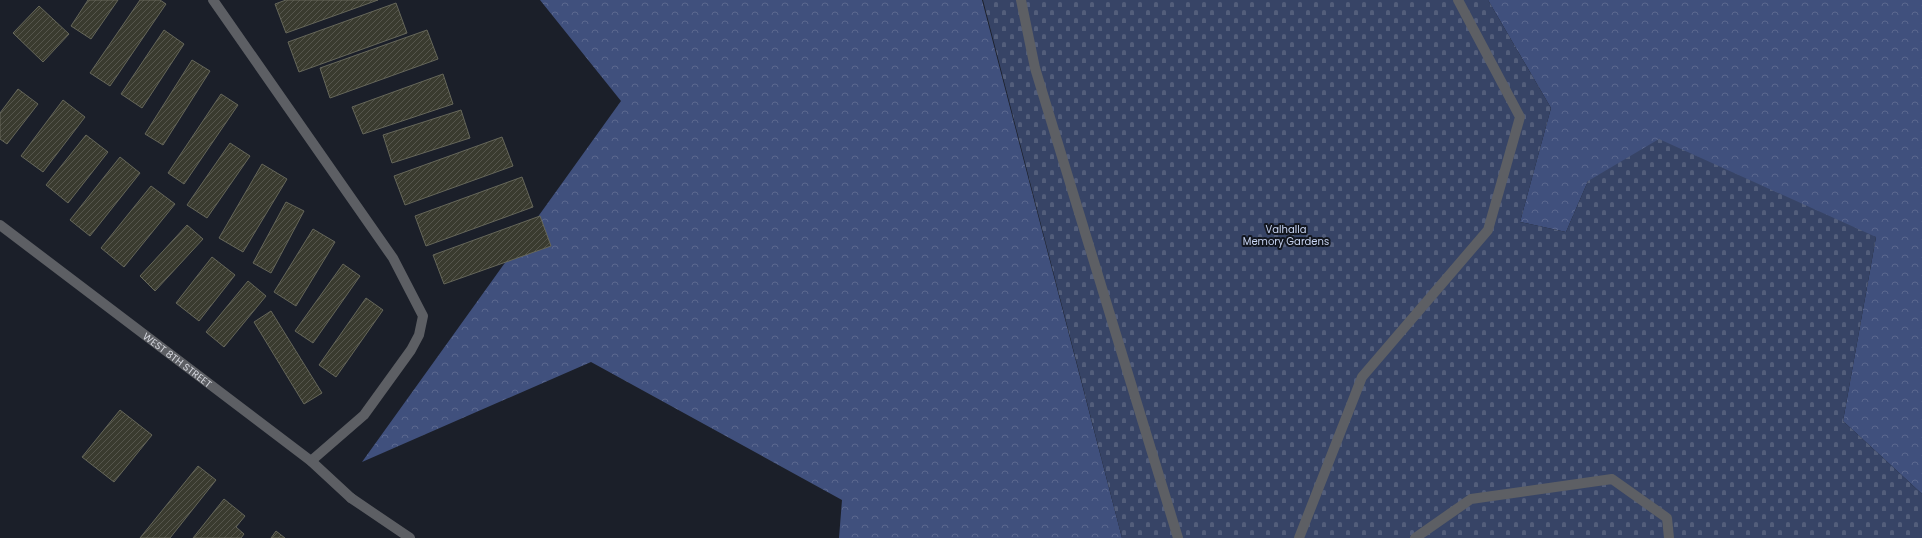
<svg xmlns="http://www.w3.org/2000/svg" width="1922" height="538" font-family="Poppins,sans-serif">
  <defs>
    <pattern id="forest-crowns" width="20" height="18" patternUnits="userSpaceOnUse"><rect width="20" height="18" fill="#40507d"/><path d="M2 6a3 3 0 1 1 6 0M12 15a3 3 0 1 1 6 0" fill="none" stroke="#5b688f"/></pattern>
    <pattern id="cemetery-stones" width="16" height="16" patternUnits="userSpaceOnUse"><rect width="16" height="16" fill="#374466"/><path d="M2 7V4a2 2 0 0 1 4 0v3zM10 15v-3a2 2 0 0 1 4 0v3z" fill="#535e7b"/></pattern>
    <pattern id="building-hatch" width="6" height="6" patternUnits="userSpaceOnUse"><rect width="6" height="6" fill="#3a3b2f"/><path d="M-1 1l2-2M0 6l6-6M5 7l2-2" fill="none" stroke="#56564d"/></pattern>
  </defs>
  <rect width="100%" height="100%" fill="#1b1f29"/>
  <!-- forest -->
  <g fill="url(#forest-crowns)">
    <path d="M540 0H982L1122 538H839L842 500 591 362 362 462 621 101Z"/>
    <path d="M1488 0H1922V494L1843 421 1876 237 1588 181 1566 232 1520 222 1551 108Z"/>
  </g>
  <!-- cemetery -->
  <path fill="url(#cemetery-stones)" d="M983 0H1488L1551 108 1520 222 1566 232 1588 181 1659 139 1876 237 1843 421 1922 494V538H1122Z"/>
  <!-- building -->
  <g fill="url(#building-hatch)" stroke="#66675a">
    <path d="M88 0H118L91 39 71 26Z"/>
    <path d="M140 0H160L166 4 110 86 90 73Z"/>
    <path d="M286 0H378L286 33 275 4Z"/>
    <path d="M396 3 407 33 299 72 288 42Z"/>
    <path d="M39 6 69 34 43 62 13 33Z"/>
    <path d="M164 30 184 44 142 108 121 94Z"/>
    <path d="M427 30 438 59 330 98 320 68Z"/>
    <path d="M192 60 210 71 163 145 145 134Z"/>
    <path d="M443 74 453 104 363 134 352 107Z"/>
    <path d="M18 89 38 104 7 144 0 139V113Z"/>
    <path d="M221 94 238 105 184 184 168 173Z"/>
    <path d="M63 100 85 117 43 172 21 156Z"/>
    <path d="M461 110 470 138 392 163 383 135Z"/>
    <path d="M86 135 108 152 68 203 46 185Z"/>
    <path d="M502 137 513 166 405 205 394 176Z"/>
    <path d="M230 143 250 156 207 218 187 205Z"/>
    <path d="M120 157 140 173 90 236 70 220Z"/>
    <path d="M262 164 287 179 243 252 219 238Z"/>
    <path d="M522 177 533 207 426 246 415 216Z"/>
    <path d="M151 186 175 204 124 267 101 248Z"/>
    <path d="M286 202 304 211 271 273 253 263Z"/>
    <path d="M540 216 551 246 444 284 433 255Z"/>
    <path d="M187 225 203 239 155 291 140 276Z"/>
    <path d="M313 229 335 242 296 306 274 292Z"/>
    <path d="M212 257 235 275 199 321 176 303Z"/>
    <path d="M343 264 360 276 313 343 295 331Z"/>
    <path d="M248 281 266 296 224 347 206 332Z"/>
    <path d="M366 298 383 310 336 377 319 365Z"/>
    <path d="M271 311 322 393 304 404 254 322Z"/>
    <path d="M120 410 152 435 114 482 82 457Z"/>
    <path d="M198 466 216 480 170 538H140Z"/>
    <path d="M224 499 245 516 236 527 244 534 241 538H193Z"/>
    <path d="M276 531 285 538H271Z"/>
  </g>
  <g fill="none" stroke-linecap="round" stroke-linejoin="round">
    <!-- lane -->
    <g stroke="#5d5f64" stroke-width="10">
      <path d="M213 0 393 258 423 316 419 335 411 350 364 415 311 461"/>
      <path d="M1021 0 1035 68 1178 538"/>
      <path d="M351 498 410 538"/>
      <path d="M1299 538 1362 377 1488 230 1520 117 1458 0"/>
      <path d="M1415 538 1471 499 1612 479 1667 518 1669 538"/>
    </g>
    <!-- street -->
    <path stroke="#5d5f64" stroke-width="10" id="s1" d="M0 225 311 461 351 498"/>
  </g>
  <g text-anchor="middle" stroke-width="4" stroke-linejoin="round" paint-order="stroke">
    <!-- park labels -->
    <g font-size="10" fill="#c8d4f2" stroke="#12161f">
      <text x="1286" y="233">Valhalla<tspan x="1286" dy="12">Memory Gardens</tspan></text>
    </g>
    <!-- street labels -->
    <g font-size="10" fill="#d3d5dc" stroke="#12161f">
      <text dy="4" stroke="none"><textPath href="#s1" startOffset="223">WEST 8TH STREET</textPath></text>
    </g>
  </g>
</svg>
